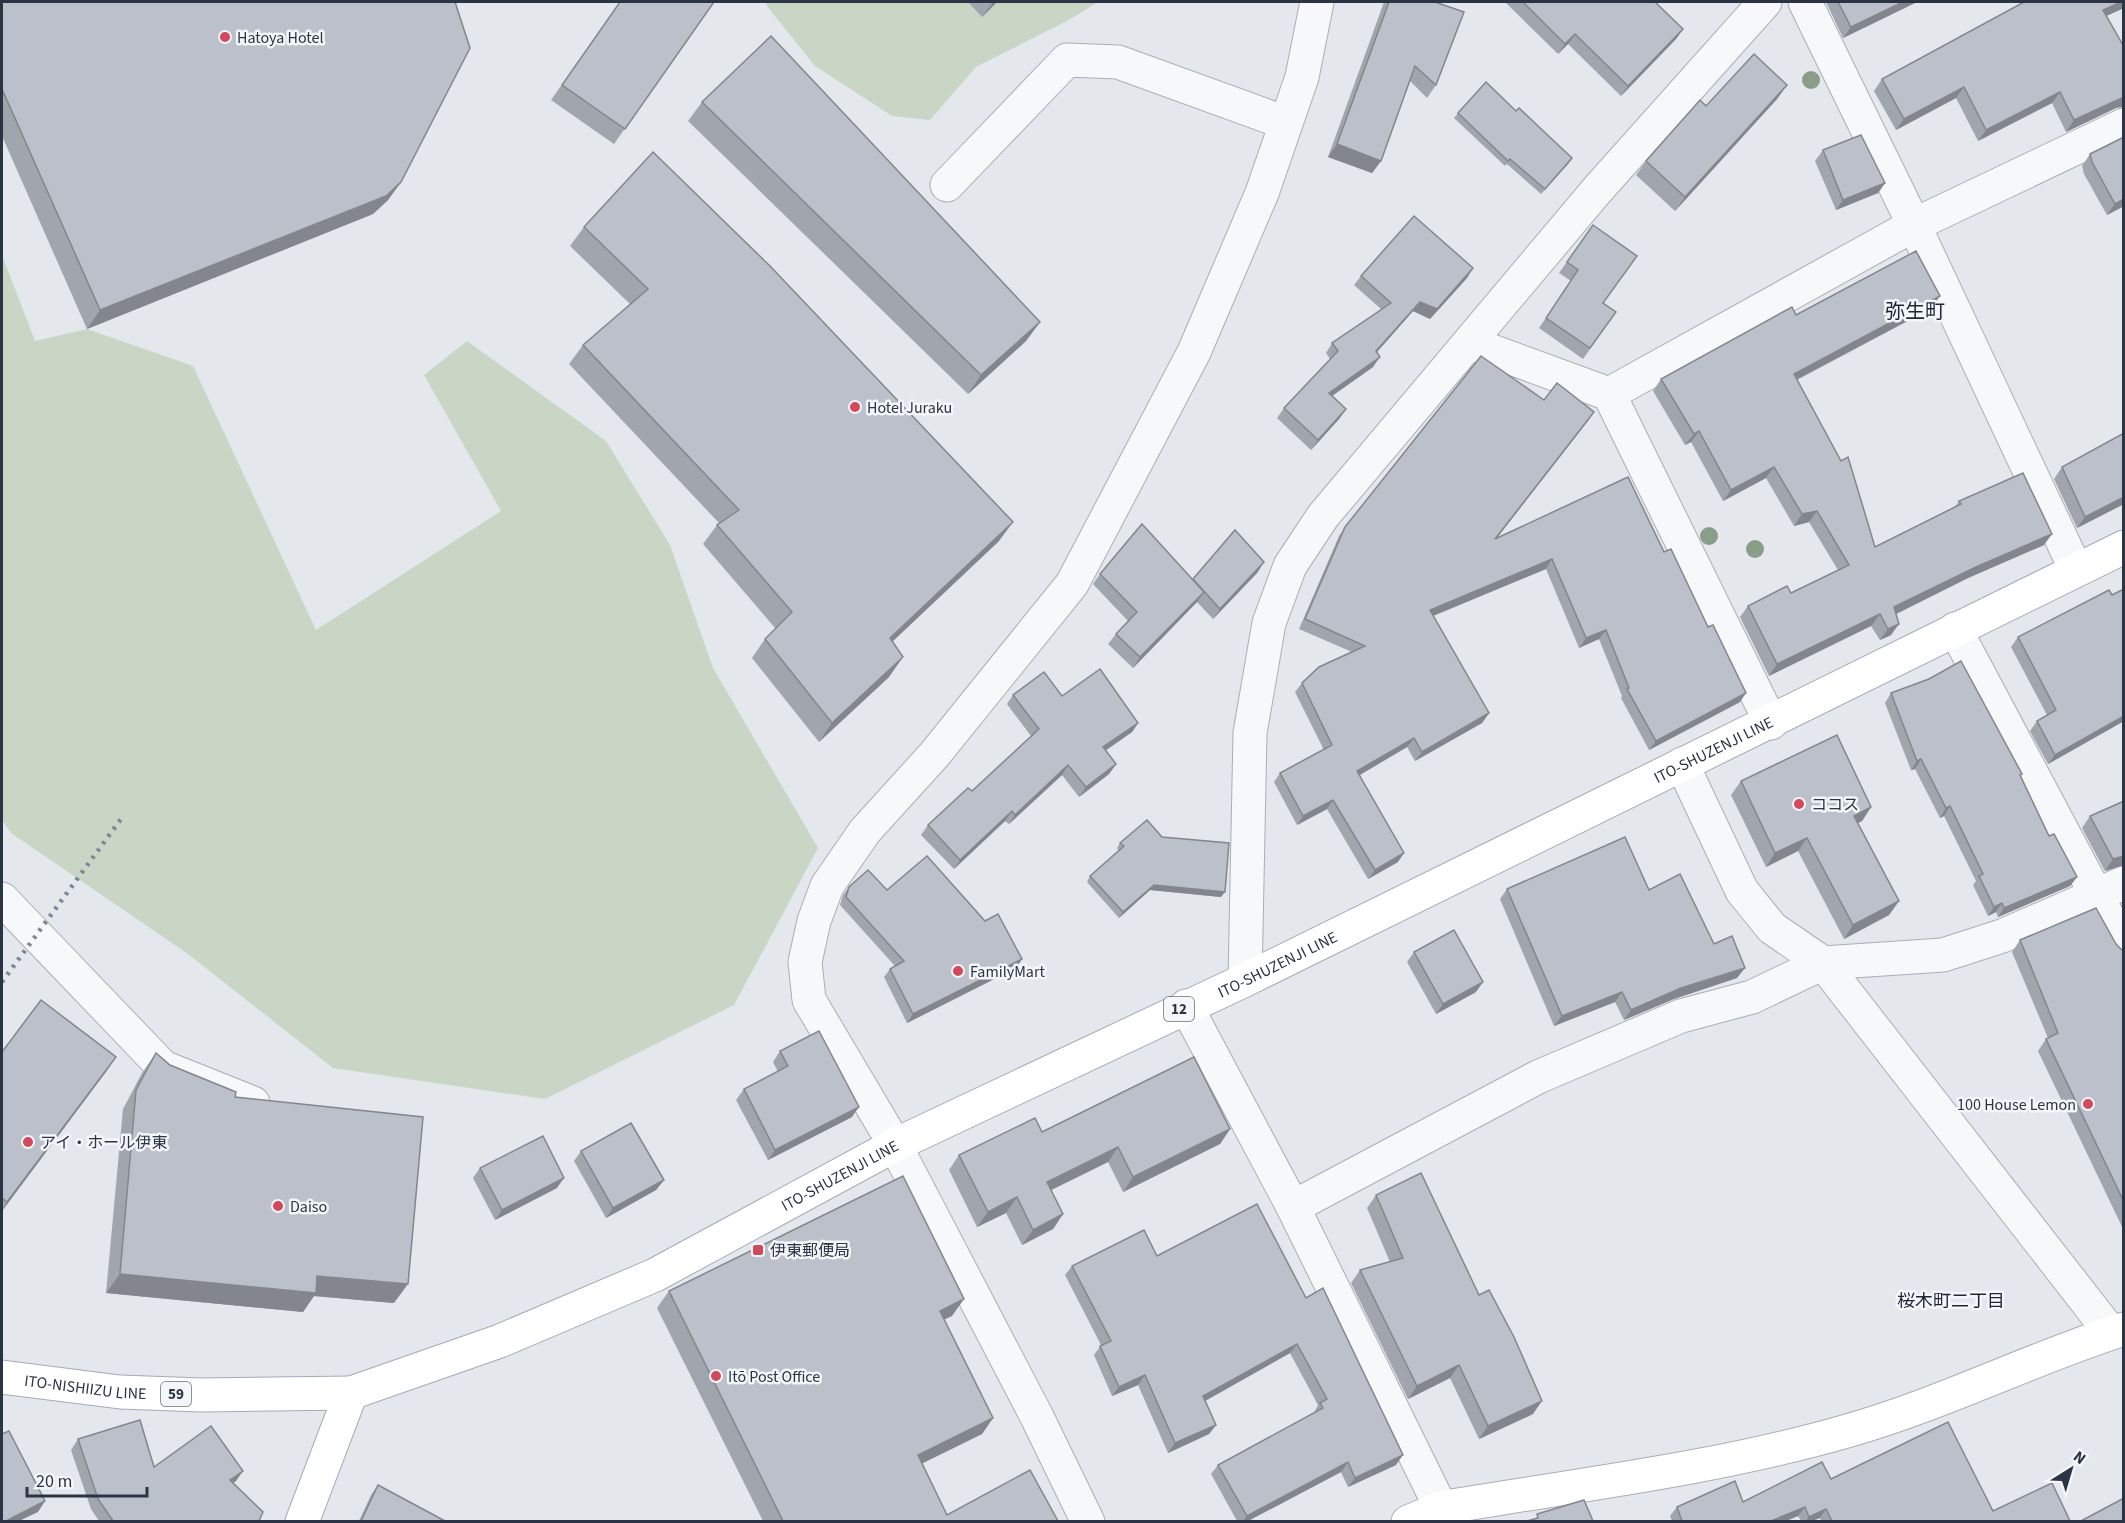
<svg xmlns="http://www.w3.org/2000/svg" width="2125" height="1523" font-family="'Source Sans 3','Noto Sans JP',sans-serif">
  <rect width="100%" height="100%" fill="#e4e7ec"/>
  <!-- green -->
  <g fill="#c9d6c5">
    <path d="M767 2H1098L1067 21 976 67 930 120 892 116 815 66 766 5Z"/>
    <path d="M2 255 35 341 87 329 193 366 316 630 501 511 424 375 467 341 606 441 670 545 713 668 818 848 734 1005 545 1099 333 1068 188 954 11 833 2 820Z"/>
  </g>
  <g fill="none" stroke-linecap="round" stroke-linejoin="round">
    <!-- street casing -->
    <g stroke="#a9aeb7" stroke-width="35">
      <g id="street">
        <path d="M1805 2 1914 225 2076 570"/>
        <path d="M947 185 1067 60 1118 62 1286 123"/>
        <path d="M1470 343 1609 394 1771 723"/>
        <path d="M1609 394 1914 225 2124 125"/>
        <path d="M1955 629 2124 947"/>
        <path d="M1682 764 1742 891 1772 928 1823 963 2111 1333"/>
        <path d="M2 899 163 1067 253 1103"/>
        <path d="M1245 980 1250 733 1269 623 1290 566 1323 516 1598 189 1765 2"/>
        <path d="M1186 1006 1293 1207 1441 1508 1445 1522"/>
        <path d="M1293 1207 1538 1077 1681 1016 1752 997 1823 963 1943 955 2002 936 2124 883"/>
        <path d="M1088 1522 1037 1417 895 1145 809 1000 805 962 814 921 827 886 865 831 934 755 1072 584 1194 352 1262 193 1302 77 1317 2"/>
      </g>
    </g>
    <!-- secondary casing -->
    <g stroke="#a9aeb7" stroke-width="35">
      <path id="secondary" d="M1408 1522 1441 1508C1577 1485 1715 1469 1847 1431 1942 1404 2030 1359 2124 1329"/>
    </g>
    <!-- primary casing -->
    <g stroke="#a3abb8" stroke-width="35">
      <g id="primary">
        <path id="s1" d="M2 1377 120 1392 201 1395 351 1393"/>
        <path id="s2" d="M302 1522 351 1393 500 1341 655 1275 895 1145 1245 980 2124 547"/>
      </g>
    </g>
    <!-- street -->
    <use href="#street" stroke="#f7f8fa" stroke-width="33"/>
    <!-- secondary -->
    <use href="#secondary" stroke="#fff" stroke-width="33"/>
    <!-- primary -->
    <use href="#primary" stroke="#fff" stroke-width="33"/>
    <!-- rail -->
    <path stroke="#7d8696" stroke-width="4.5" stroke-dasharray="3 6" stroke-linecap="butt" d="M2 982 121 819"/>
  </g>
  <!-- trees -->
  <g fill="#899d89">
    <circle cx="1811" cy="80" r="9"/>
    <circle cx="1709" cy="536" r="9"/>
    <circle cx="1755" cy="549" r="9"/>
  </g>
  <!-- wall -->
  <g fill="#a1a5ae">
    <path d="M2 2 401 182 388 200 373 214 87 329 2 136Z"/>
    <path d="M620 2H714L614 144 551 100Z"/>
    <path d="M968 2H997L982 17Z"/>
    <path d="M1384 2H1435L1436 85 1427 98 1410 81 1381 161 1372 173 1328 157Z"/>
    <path d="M1505 2H1655L1683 29 1676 39 1621 96 1568 44 1558 54Z"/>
    <path d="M1826 2H1917L1843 38Z"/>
    <path d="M2124 2V8L2106 16 2116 108 2066 132 2052 103 1978 141 1956 98 1896 130 1874 91 1882 79Z"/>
    <path d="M1787 85 1777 99 1675 211 1636 175 1646 161 1706 106Z"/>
    <path d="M702 102 1040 322 1026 341 968 394 688 121Z"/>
    <path d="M1516 111 1572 158 1541 194 1507 164 1505 166 1454 118 1458 113Z"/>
    <path d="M2124 137V206L2107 215 2084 174 2082 166 2090 154Z"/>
    <path d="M1823 150 1885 183 1878 193 1836 210 1815 161Z"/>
    <path d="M1593 225 1603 303 1616 312 1583 359 1539 328 1571 281 1559 273Z"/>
    <path d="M584 227 999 541 892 642 889 677 819 742 752 658 765 639 776 629 703 544 717 525 719 523 569 364 583 345 630 304 570 246Z"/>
    <path d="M1473 268 1467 278 1430 319 1413 311 1377 352 1373 367 1332 396 1346 409 1339 419 1311 450 1277 418 1284 408 1330 359 1326 353 1332 343 1381 309 1354 285 1361 276Z"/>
    <path d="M1932 308 1797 380 1875 547 1955 507 1959 501 2044 545 1968 578 1896 614 1891 635 1880 640 1871 626 1769 676 1740 617 1748 606 1791 593 1838 570 1809 522 1794 526 1766 478 1723 501 1691 442 1685 445 1653 391 1661 379 1796 315Z"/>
    <path d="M1544 400 1594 412 1496 539 1664 552 1740 702 1649 750 1621 698 1622 696 1599 639 1579 648 1546 569 1433 616 1489 713 1482 723 1415 761 1407 747 1360 775 1398 862 1368 879 1327 809 1297 825 1274 782 1280 773 1324 750 1295 692 1302 683 1352 652 1299 629 1339 536 1345 527Z"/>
    <path d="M2124 433V504L2077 528 2054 479 2062 467Z"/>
    <path d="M1264 562 1257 573 1213 619 1197 602 1133 668 1108 644 1116 634 1128 621 1093 584 1100 574 1193 580Z"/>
    <path d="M2018 637 2124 721 2048 764 2030 731 2037 721 2047 715 2011 647Z"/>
    <path d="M1891 693 2021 776 2049 836 2077 877 2070 886 1998 917 1996 912 1988 916 1973 885 1976 881 1944 816 1940 818 1915 769 1911 770 1885 703Z"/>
    <path d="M1013 695 1062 696 1138 723 1132 732 1105 751 1116 764 1109 774 1079 797 1062 775 1009 824 1005 821 954 869 921 835 928 825 972 791 1031 736 1007 704Z"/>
    <path d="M1741 781 1871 807 1862 821 1858 823 1899 901 1889 915 1844 939 1798 851 1766 867 1731 795Z"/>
    <path d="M2124 801V865L2105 871 2082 828 2090 816Z"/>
    <path d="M1162 837 1221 897 1150 890 1119 918 1087 882 1090 876 1119 851 1117 848 1120 843Z"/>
    <path d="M849 887 887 890 985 921 1022 959 1016 968 907 1023 884 977 890 969 895 966 840 905 843 895Z"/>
    <path d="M1507 889 1649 890 1714 944 1737 978 1674 999 1624 1020 1615 1002 1554 1026 1500 899Z"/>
    <path d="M2020 940 2116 944 2124 952V1231L2038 1051 2046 1039 2048 1038 2012 952Z"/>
    <path d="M1414 952 1476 992 1436 1014 1407 962Z"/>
    <path d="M780 1051 852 1117 768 1160 736 1100 744 1089 778 1072 773 1062Z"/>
    <path d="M2 1052 116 1057 2 1211Z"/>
    <path d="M156 1053 170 1065 235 1097 394 1303 314 1296 303 1312 106 1293 123 1109 142 1073Z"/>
    <path d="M1230 1129 1220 1144 1123 1192 1108 1162 1051 1190 1063 1214 1053 1229 1022 1245 1006 1213 977 1227 949 1170 959 1155 1042 1132Z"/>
    <path d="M581 1151 664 1180 656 1190 606 1218 574 1161Z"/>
    <path d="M480 1168 557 1188 495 1220 473 1178Z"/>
    <path d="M1376 1195 1533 1414 1479 1439 1450 1378 1408 1399 1351 1283 1360 1270 1390 1262 1367 1208Z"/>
    <path d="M1157 1256 1306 1298 1396 1465 1348 1487 1341 1472 1248 1521H1237L1211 1474 1218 1465 1314 1413 1318 1405 1290 1353 1205 1401 1216 1425 1209 1434 1168 1453 1138 1385 1112 1396 1094 1355 1101 1345 1065 1275 1072 1266Z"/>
    <path d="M669 1291 952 1316 944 1319 993 1418 982 1434 922 1463 947 1515 1058 1521H763L657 1308Z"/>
    <path d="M78 1439 154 1467 236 1481 233 1483 259 1521H99L91 1509 71 1450Z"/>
    <path d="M1831 1479 1993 1511 2070 1521H1821L1820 1518 1812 1521H1801L1798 1516 1786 1521H1672L1670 1516 1677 1507 1743 1502Z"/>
    <path d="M378 1485 445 1521H359L371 1495Z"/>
  </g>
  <!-- shaded-wall -->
  <g fill="#83868d">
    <path d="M993 2H997L982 17Z"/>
    <path d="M1903 2H1917L1843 38 1851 27Z"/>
    <path d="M2121 2H2124V8L2095 21 2103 10Z"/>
    <path d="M1683 29 1676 39 1621 96 1628 86Z"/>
    <path d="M1575 34 1568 44 1558 54 1565 44Z"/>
    <path d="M1787 85 1777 99 1675 211 1685 197Z"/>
    <path d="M1964 87 1956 98 1896 130 1904 119Z"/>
    <path d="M2060 92 2052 103 1978 141 1986 130Z"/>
    <path d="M2124 97V107L2116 108 2066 132 2074 120Z"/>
    <path d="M1337 144 1381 161 1372 173 1328 157Z"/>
    <path d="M1572 158 1568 164 1541 194 1545 189Z"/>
    <path d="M401 182 388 200 373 214 87 329 100 310Z"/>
    <path d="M1885 183 1878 193 1836 210 1843 200Z"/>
    <path d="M2124 199V206L2107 215 2115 204Z"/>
    <path d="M1473 268 1467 278 1430 319 1413 311 1369 361 1376 351 1420 302Z"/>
    <path d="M1940 296 1932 308 1786 385 1794 374Z"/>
    <path d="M1040 322 1026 341 968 394 981 375Z"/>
    <path d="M1380 357 1373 367 1322 403 1329 393Z"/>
    <path d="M1346 409 1339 419 1311 450 1318 440Z"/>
    <path d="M1594 412 1588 421 1489 548 1495 539Z"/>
    <path d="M1699 431 1691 442 1685 445 1694 434Z"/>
    <path d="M1774 467 1766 478 1723 501 1731 490Z"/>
    <path d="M2124 497V504L2077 528 2085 517Z"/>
    <path d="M1817 511 1809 522 1794 526 1802 514Z"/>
    <path d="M1013 522 999 541 876 657 890 638Z"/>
    <path d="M2052 534 2044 545 1968 578 1886 619 1894 607 1976 567Z"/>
    <path d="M1552 559 1546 569 1423 620 1430 610Z"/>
    <path d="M1264 562 1257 573 1213 619 1220 609Z"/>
    <path d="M1204 592 1197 602 1133 668 1140 657Z"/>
    <path d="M1880 614 1871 626 1769 676 1777 664Z"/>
    <path d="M1899 624 1891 635 1880 640 1888 629Z"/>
    <path d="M1606 630 1599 639 1579 648 1586 638Z"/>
    <path d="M903 657 889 677 819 742 832 723Z"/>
    <path d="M1746 693 1740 702 1649 750 1656 741Z"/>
    <path d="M1489 713 1482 723 1415 761 1422 752Z"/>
    <path d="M2124 716V721L2048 764 2055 755Z"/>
    <path d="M1138 723 1132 732 1096 757 1103 747Z"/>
    <path d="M1414 738 1407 747 1351 780 1357 771Z"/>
    <path d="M1921 759 1915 769 1911 770 1917 761Z"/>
    <path d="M1116 764 1109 774 1079 797 1086 787Z"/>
    <path d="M1068 765 1062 775 1009 824 1015 815Z"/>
    <path d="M1333 800 1327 809 1297 825 1303 816Z"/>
    <path d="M1950 806 1944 816 1940 818 1946 808Z"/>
    <path d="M1871 807 1862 821 1844 829 1854 816Z"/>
    <path d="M1012 811 1005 821 954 869 960 860Z"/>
    <path d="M1807 838 1798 851 1766 867 1775 853Z"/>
    <path d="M1404 853 1398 862 1368 879 1375 870Z"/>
    <path d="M2124 856V865L2105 871 2113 859Z"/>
    <path d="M2077 877 2070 886 1998 917 2004 908Z"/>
    <path d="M1154 885 1225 892 1221 897 1150 890 1119 918 1123 912Z"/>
    <path d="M1899 901 1889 915 1844 939 1853 925Z"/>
    <path d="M2002 903 1996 912 1988 916 1994 907Z"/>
    <path d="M1022 959 1016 968 907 1023 913 1014Z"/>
    <path d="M1745 968 1737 978 1674 999 1624 1020 1631 1010 1681 988Z"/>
    <path d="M1483 982 1476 992 1436 1014 1443 1004Z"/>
    <path d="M1622 992 1615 1002 1554 1026 1562 1016Z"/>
    <path d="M116 1057 106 1072 2 1211 7 1202Z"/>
    <path d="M859 1107 852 1117 768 1160 775 1150Z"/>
    <path d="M1230 1129 1220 1144 1123 1192 1133 1177Z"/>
    <path d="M1118 1147 1108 1162 1037 1197 1047 1182Z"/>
    <path d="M564 1178 557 1188 495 1220 502 1210Z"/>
    <path d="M664 1180 656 1190 606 1218 613 1208Z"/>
    <path d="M1017 1197 1006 1213 977 1227 988 1212Z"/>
    <path d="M1063 1214 1053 1229 1022 1245 1033 1230Z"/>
    <path d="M120 1274 317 1276 408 1284 394 1303 314 1296 303 1312 106 1293Z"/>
    <path d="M964 1299 952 1316 928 1327 940 1311Z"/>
    <path d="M1297 1344 1290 1353 1196 1406 1203 1396Z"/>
    <path d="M1459 1365 1450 1378 1408 1399 1417 1386Z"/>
    <path d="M1145 1375 1138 1385 1112 1396 1119 1387Z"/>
    <path d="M1542 1401 1533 1414 1479 1439 1488 1426Z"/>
    <path d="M993 1418 982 1434 907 1471 918 1455Z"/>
    <path d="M1216 1425 1209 1434 1168 1453 1175 1443Z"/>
    <path d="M1403 1455 1396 1465 1348 1487 1355 1478Z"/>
    <path d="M1348 1462 1341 1472 1248 1521H1243L1247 1516Z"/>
    <path d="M243 1471 236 1481 223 1490 230 1480Z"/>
    <path d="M45 1501 38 1512 19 1521H6Z"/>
    <path d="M1805 1507 1798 1516 1786 1521H1771Z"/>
    <path d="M1826 1509 1820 1518 1812 1521H1806L1809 1517Z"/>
  </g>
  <!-- building -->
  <g fill="#bbc0ca" stroke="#83868d" stroke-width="1.5">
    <path d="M2 2H455L470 48 401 182 386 196 100 310 2 89Z"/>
    <path d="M620 2H714L625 129 562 85Z"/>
    <path d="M1389 2H1435L1464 12 1436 85 1415 66 1381 161 1337 144Z"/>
    <path d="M1523 2H1655L1683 29 1628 86 1575 34 1565 44Z"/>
    <path d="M1838 2H1903L1851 27Z"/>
    <path d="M2024 2H2121L2103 10 2124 47V97L2074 120 2060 92 1986 130 1964 87 1904 119 1882 79Z"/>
    <path d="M771 36 1040 322 981 375 702 102Z"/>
    <path d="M1754 54 1787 85 1685 197 1646 161 1700 100 1706 106Z"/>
    <path d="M1486 82 1516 111 1519 108 1572 158 1545 189 1510 159 1508 161 1458 113Z"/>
    <path d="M1861 135 1885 183 1843 200 1823 150Z"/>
    <path d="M2124 137V199L2115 204 2092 162 2090 154Z"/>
    <path d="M653 152 770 266 1013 522 890 638 903 657 832 723 765 639 792 612 717 525 739 510 583 345 648 289 584 227Z"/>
    <path d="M1414 216 1473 268 1437 309 1420 302 1376 351 1380 357 1329 393 1346 409 1318 440 1284 408 1338 351 1332 343 1391 303 1361 276Z"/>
    <path d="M1593 225 1637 256 1603 303 1616 312 1590 348 1546 318 1578 270 1567 262Z"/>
    <path d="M1916 251 1940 296 1794 374 1841 461 1848 457 1875 547 1961 504 1959 501 2023 473 2052 534 1976 567 1894 607 1899 624 1888 629 1880 614 1777 664 1748 606 1787 586 1791 593 1849 565 1817 511 1802 514 1774 467 1731 490 1699 431 1694 434 1661 379 1792 307 1796 315Z"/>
    <path d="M1481 356 1544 400 1557 383 1594 412 1495 539 1628 477 1664 552 1671 549 1708 627 1713 625 1746 693 1656 741 1627 689 1629 688 1606 630 1586 638 1552 559 1430 610 1489 713 1422 752 1414 738 1357 771 1404 853 1375 870 1333 800 1303 816 1280 773 1332 745 1302 683 1319 667 1365 646 1305 619 1345 527Z"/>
    <path d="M2124 433V497L2085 517 2062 467Z"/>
    <path d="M1142 524 1204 592 1140 657 1116 634 1137 612 1100 574Z"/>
    <path d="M1235 530 1264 562 1220 609 1193 579Z"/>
    <path d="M2124 589V716L2055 755 2037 721 2056 710 2018 637 2109 590 2112 595Z"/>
    <path d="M1961 661 2022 774 2020 775 2049 836 2054 834 2077 877 2004 908 2002 903 1994 907 1979 876 1983 874 1950 806 1946 808 1921 759 1917 761 1891 693 1929 679Z"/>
    <path d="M1100 669 1138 723 1103 747 1116 764 1086 787 1068 765 1015 815 1012 811 960 860 928 825 968 788 972 791 1039 729 1013 695 1044 672 1062 696Z"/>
    <path d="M1837 735 1871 807 1854 816 1899 901 1853 925 1807 838 1775 853 1741 781Z"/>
    <path d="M2124 801V856L2113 859 2090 816Z"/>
    <path d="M1147 820 1162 837 1229 843 1225 892 1154 885 1123 912 1090 876 1124 846 1120 843Z"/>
    <path d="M1625 837 1649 890 1680 874 1714 944 1732 936 1745 968 1681 988 1631 1010 1622 992 1562 1016 1507 889Z"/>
    <path d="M927 856 985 921 998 914 1022 959 913 1014 890 969 904 961 846 897 849 887 868 870 887 890Z"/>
    <path d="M2096 908 2116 944 2124 952V1202L2046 1039 2058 1033 2020 940Z"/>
    <path d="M1454 930 1483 982 1443 1004 1414 952Z"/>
    <path d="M41 1000 116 1057 7 1202 2 1198V1052Z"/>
    <path d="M819 1031 859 1107 775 1150 744 1089 788 1066 780 1051Z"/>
    <path d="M156 1053 170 1065 236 1092 235 1097 423 1117 408 1284 317 1276 316 1293 120 1274 136 1090Z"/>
    <path d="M1194 1057 1230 1129 1133 1177 1118 1147 1047 1182 1063 1214 1033 1230 1017 1197 988 1212 959 1155 1035 1118 1042 1132Z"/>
    <path d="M631 1123 664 1180 613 1208 581 1151Z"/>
    <path d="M543 1136 564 1178 502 1210 480 1168Z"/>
    <path d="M1421 1173 1479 1295 1489 1290 1514 1337 1542 1401 1488 1426 1459 1365 1417 1386 1360 1270 1403 1258 1376 1195Z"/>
    <path d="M903 1176 964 1299 940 1311 993 1418 918 1455 947 1515 1030 1470 1058 1521H783L669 1291Z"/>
    <path d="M1257 1204 1306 1298 1323 1288 1403 1455 1355 1478 1348 1462 1247 1516 1218 1465 1323 1408 1320 1403 1327 1399 1297 1344 1203 1396 1216 1425 1175 1443 1145 1375 1119 1387 1100 1346 1111 1341 1072 1266 1144 1230 1157 1256Z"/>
    <path d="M140 1420 154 1467 211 1426 243 1471 230 1480 263 1512 259 1521H113L98 1499 78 1439Z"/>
    <path d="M1948 1422 1993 1511 2052 1483 2070 1521H1832L1826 1509 1809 1517 1805 1507 1771 1521H1682L1677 1507 1735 1481 1743 1502 1822 1462 1831 1479Z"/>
    <path d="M9 1431 45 1501 6 1521H2V1434Z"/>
    <path d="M378 1485 445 1521H361Z"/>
    <path d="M2124 1498V1521H2081Z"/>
    <path d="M1584 1500 1593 1521H1527L1538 1518 1537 1514Z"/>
  </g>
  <!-- markers -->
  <g fill="#d1495b" stroke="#f4f6f9" stroke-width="2">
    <circle cx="225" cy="37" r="6"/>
    <circle cx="855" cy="407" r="6"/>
    <circle cx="1799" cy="804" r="6"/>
    <circle cx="958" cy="971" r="6"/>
    <circle cx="2088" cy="1104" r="6"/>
    <circle cx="28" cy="1142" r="6"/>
    <circle cx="278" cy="1206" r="6"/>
    <rect x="752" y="1244" width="12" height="12" rx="3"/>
    <circle cx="716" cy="1376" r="6"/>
  </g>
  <g text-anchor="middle" stroke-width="5" stroke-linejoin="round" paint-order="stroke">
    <!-- shield labels -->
    <g fill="#f4f6f9" stroke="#676e7b" stroke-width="1.5">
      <rect x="1164" y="997" width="30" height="24" rx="4.5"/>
      <rect x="161" y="1382" width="30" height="24" rx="4.5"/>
    </g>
    <g font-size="15" font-weight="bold" fill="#2b3445">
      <text x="1179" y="1014">12</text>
      <text x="176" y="1399">59</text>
    </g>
    <!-- poi labels -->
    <g font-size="16" fill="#2b3445" stroke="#f4f6f9" text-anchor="start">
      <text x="237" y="43">Hatoya Hotel</text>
      <text x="867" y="413">Hotel Juraku</text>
      <text x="1811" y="810">ココス</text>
      <text x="970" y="977">FamilyMart</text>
      <text x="2076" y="1110" text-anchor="end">100 House Lemon</text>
      <text x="40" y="1148">アイ・ホール伊東</text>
      <text x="290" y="1212">Daiso</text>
      <text x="770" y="1256">伊東郵便局</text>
      <text x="728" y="1382">Itō Post Office</text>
    </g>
    <!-- street labels -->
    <g font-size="16" fill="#2b3445" stroke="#f4f6f9">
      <text dy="6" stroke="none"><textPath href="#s2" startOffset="1646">ITO-SHUZENJI LINE</textPath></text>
      <text dy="6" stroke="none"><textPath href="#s2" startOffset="1160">ITO-SHUZENJI LINE</textPath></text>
      <text dy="6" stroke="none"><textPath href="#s2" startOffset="674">ITO-SHUZENJI LINE</textPath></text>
      <text dy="6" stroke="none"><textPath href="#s1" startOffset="84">ITO-NISHIIZU LINE</textPath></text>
    </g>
    <!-- neighbourhood labels -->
    <g font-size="18" fill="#1d2536" stroke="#f4f6f9">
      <text x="1951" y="1307">桜木町二丁目</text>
    </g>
    <!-- quarter labels -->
    <g font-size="20" fill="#1d2536" stroke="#f4f6f9">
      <text x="1915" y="318">弥生町</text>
    </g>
  </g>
  <!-- border -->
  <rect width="2125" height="1523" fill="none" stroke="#2b3445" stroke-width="6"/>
  <!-- north arrow -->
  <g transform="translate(2071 1469) rotate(37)" stroke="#f4f6f9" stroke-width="4.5" paint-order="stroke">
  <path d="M0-4.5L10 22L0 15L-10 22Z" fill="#2b3445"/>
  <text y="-9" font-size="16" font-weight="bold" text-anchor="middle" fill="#2b3445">N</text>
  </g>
  <!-- scale -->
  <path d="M27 1487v9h120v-9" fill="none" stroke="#2b3445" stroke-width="3"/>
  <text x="36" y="1487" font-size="18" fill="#2b3445" stroke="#f4f6f9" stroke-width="4.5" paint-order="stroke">20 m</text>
</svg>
